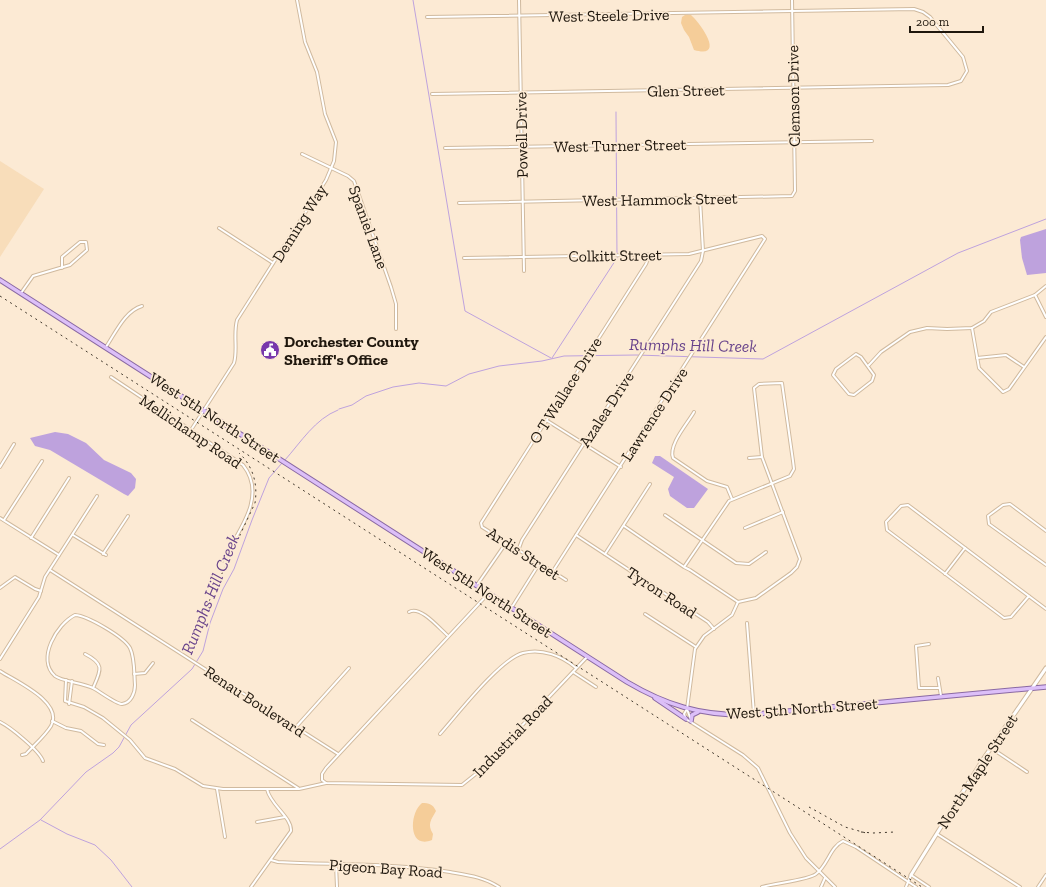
<svg xmlns="http://www.w3.org/2000/svg" width="1046" height="887" font-family="'Zilla Slab',serif">
  <rect width="100%" height="100%" fill="#fcead4"/>
  <!-- built -->
  <path fill="#f8ddba" d="M0 161 44 189 0 257Z"/>
  <!-- green -->
  <g fill="#f5cd99">
    <path d="M685 15H691C701 24 726 59 694 50L689 37 684 30 681 23 682 17Z"/>
    <path d="M422 803C429 803 433 804 436 811 431 820 427 824 433 834L432 840C408 850 409 813 422 803Z"/>
  </g>
  <!-- water -->
  <g fill="#bea2dd">
    <path d="M1046 229V273L1027 275 1022 258 1020 240 1021 237Z"/>
    <path d="M55 432 68 434 86 443 104 460 131 473 136 479 135 488 128 496 124 494 50 450 35 446 30 438Z"/>
    <path d="M655 456H660L708 489 694 508H687L670 496 668 489 674 477 652 463Z"/>
  </g>
  <g fill="none" stroke-linecap="round" stroke-linejoin="round">
    <!-- stream -->
    <g stroke="#bea2dd" stroke-width="1">
      <path d="M413 0 465 311 551 358"/>
      <path d="M552 358 617 258 616 112"/>
      <path d="M339 409 352 405 366 396 393 387 419 383 446 386 469 374 499 366 542 361 564 356 636 355 763 359 958 253 1046 219"/>
      <path d="M285 460C301 442 315 419 338 410"/>
      <path d="M41 820 67 834 95 845 111 860 132 887"/>
      <path d="M0 849 40 820 86 772 113 753 119 747 131 725 192 669 203 651 210 623 223 589 234 569 252 520 269 478 282 463"/>
    </g>
    <!-- street casing -->
    <g stroke="#d0ba9f" stroke-width="4">
      <g id="street">
        <path d="M519 0 524 271"/>
        <path d="M427 17 914 9 923 12 930 17 963 57 967 71 961 81 948 85 432 94"/>
        <path d="M445 148 872 141"/>
        <path d="M302 154 348 176 354 181 391 287 396 304V329"/>
        <path d="M459 203 792 196 795 191 792 0"/>
        <path d="M219 228 273 263"/>
        <path d="M464 258 689 254 762 236 765 239 553 571"/>
        <path d="M21 293 33 276 70 265 87 250 86 242H80L62 257V268"/>
        <path d="M1035 295 1046 317"/>
        <path d="M972 328 979 368 1003 392 1009 389 1046 337"/>
        <path d="M106 347C116 332 125 311 142 306"/>
        <path d="M856 354 861 357 874 375 872 381 854 395 849 394 833 375 836 369Z"/>
        <path d="M977 358 1006 355 1024 367"/>
        <path d="M869 365 881 352 910 332 927 328 947 329 972 328 984 321 991 312 1035 295 1046 286"/>
        <path d="M111 377 243 465C268 496 238 532 222 561"/>
        <path d="M694 412C688 423 668 445 673 458L707 481 727 487 732 499"/>
        <path d="M546 420 621 467"/>
        <path d="M191 430 234 363C238 349 233 335 237 320L326 180 334 161 336 142 325 114 317 72 305 42 297 0"/>
        <path d="M749 458 762 457"/>
        <path d="M0 467 14 444"/>
        <path d="M665 515 736 563 749 564 766 552"/>
        <path d="M0 518 59 555"/>
        <path d="M4 520 42 461"/>
        <path d="M624 526 684 567 690 570 738 602 756 598 791 573 797 567 800 559 762 457 754 388 759 384 782 383 793 461 794 469 790 476 729 501 684 567"/>
        <path d="M745 528 783 512"/>
        <path d="M1046 531 1010 504 1003 505 988 516 989 524 1046 565"/>
        <path d="M73 535 106 555"/>
        <path d="M576 535 708 622 714 629"/>
        <path d="M31 538 69 478"/>
        <path d="M518 551 522 540 701 261 703 251 700 199"/>
        <path d="M103 554 128 516"/>
        <path d="M605 554 650 484"/>
        <path d="M50 570 338 754"/>
        <path d="M945 574 965 548"/>
        <path d="M566 580 482 527 481 523 646 264 648 259 646 254"/>
        <path d="M477 585 506 543"/>
        <path d="M0 588 15 577 35 589 41 591"/>
        <path d="M488 594 326 768 322 774V780L326 783 462 785 477 773 587 657"/>
        <path d="M1029 596 1011 617 1004 618 887 530 886 522 901 506 908 505 1046 609"/>
        <path d="M512 607 539 564"/>
        <path d="M409 612C420 605 439 628 447 635"/>
        <path d="M645 614 696 647"/>
        <path d="M75 615C88 616 124 637 130 648 135 658 134 674 135 685 135 693 131 703 122 704 116 704 99 691 93 688 82 683 61 681 55 676 36 659 57 624 75 615Z"/>
        <path d="M747 623 754 714"/>
        <path d="M929 644 916 646 919 688H939"/>
        <path d="M85 654C105 664 101 670 93 688"/>
        <path d="M0 659 39 597 45 577 97 496"/>
        <path d="M0 671C15 681 64 702 51 726 45 736 34 745 26 754L22 755"/>
        <path d="M573 672 596 687"/>
        <path d="M134 674 145 673 153 663"/>
        <path d="M938 678 941 696"/>
        <path d="M66 680 65 701 84 707 103 718 130 740 145 758 175 769 203 786 223 789H299L326 783"/>
        <path d="M69 704 72 681"/>
        <path d="M687 709 684 714 686 719 743 755 758 768 790 833 806 858 835 887"/>
        <path d="M192 720 298 788"/>
        <path d="M691 720 687 709 695 649 704 636 732 615 738 602"/>
        <path d="M52 721 66 728 81 731 98 744 104 745"/>
        <path d="M0 722C10 727 39 750 43 761"/>
        <path d="M296 727 349 668"/>
        <path d="M440 734C457 715 500 659 523 653 542 648 562 656 576 668"/>
        <path d="M991 748 1027 772"/>
        <path d="M217 789 225 837"/>
        <path d="M257 822 285 817"/>
        <path d="M937 834 1020 887"/>
        <path d="M271 860 278 862C335 865 393 863 450 872 467 875 484 877 499 887"/>
        <path d="M336 864 337 887"/>
        <path d="M251 887 291 831C292 817 270 805 267 789"/>
        <path d="M762 887C775 883 809 880 816 874 828 865 830 847 843 841L856 847 916 887"/>
        <path d="M821 887 825 878"/>
        <path d="M906 887 911 875 929 887"/>
        <path d="M1038 887 1046 875"/>
      </g>
    </g>
    <!-- secondary casing -->
    <g stroke="#d0ba9f" stroke-width="5">
      <path id="secondary" d="M911 875 984 758 1046 668"/>
    </g>
    <!-- primary casing -->
    <g stroke="#8a69a3" stroke-width="5.5">
      <g id="primary">
        <path d="M0 280 627 682C666 705 699 715 745 715L1046 687"/>
        <path d="M655 698 686 719"/>
        <path d="M691 721 692 715 698 712"/>
      </g>
    </g>
    <!-- street -->
    <use href="#street" stroke="#fff" stroke-width="2"/>
    <!-- secondary -->
    <use href="#secondary" stroke="#fff" stroke-width="3"/>
    <!-- primary -->
    <use href="#primary" stroke="#dcbff8" stroke-width="3.5"/>
    <!-- rail -->
    <g stroke="#41382c" stroke-width="1" stroke-dasharray="2 4" stroke-linecap="butt">
      <path d="M0 296 922 887"/>
      <path d="M204 612 255 503C258 484 253 466 239 453"/>
      <path d="M809 807 845 827 866 833"/>
      <path d="M861 832 873 833 895 832"/>
    </g>
  </g>
  <!-- icons -->
  <defs>
    <g id="civic-disc" transform="scale(1)"><circle r="9.5" fill="#7837ac" stroke="#fcead4"/><path d="M-.6-6.5H3V-4.5H.6V-3L4-1V1h2V6H-6V1h2V-1L-.6-3ZM-1.2 2.5V6h2.4V2.5Z" fill="#fff"/></g>
  </defs>
  <g fill-rule="evenodd">
    <use href="#civic-disc" x="270" y="350"/>
  </g>
  <g text-anchor="middle" stroke-width="3.5" stroke-linejoin="round" paint-order="stroke">
    <!-- street labels -->
    <g font-size="16" fill="#1f170d" stroke="#fcead4">
      <text transform="translate(609 15) rotate(-1)" y="6">West Steele Drive</text>
      <text transform="translate(686 90) rotate(-1)" y="6">Glen Street</text>
      <text transform="translate(793 96) rotate(-91)" y="6">Clemson Drive</text>
      <text transform="translate(521 135) rotate(-91)" y="6">Powell Drive</text>
      <text transform="translate(620 145) rotate(-1)" y="6">West Turner Street</text>
      <text transform="translate(660 199) rotate(-1)" y="6">West Hammock Street</text>
      <text transform="translate(299 223) rotate(-58)" y="6">Deming Way</text>
      <text transform="translate(369 227) rotate(70)" y="6">Spaniel Lane</text>
      <text transform="translate(615 255) rotate(-1)" y="6">Colkitt Street</text>
      <text transform="translate(565 390) rotate(-58)" y="6">O T Wallace Drive</text>
      <text transform="translate(606 409) rotate(-57)" y="6">Azalea Drive</text>
      <text transform="translate(654 414) rotate(-57)" y="6">Lawrence Drive</text>
      <text transform="translate(215 417) rotate(33)" y="6">West 5th North Street</text>
      <text transform="translate(191 431) rotate(34)" y="6">Mellichamp Road</text>
      <text transform="translate(524 553) rotate(33)" y="6">Ardis Street</text>
      <text transform="translate(487 592) rotate(33)" y="6">West 5th North Street</text>
      <text transform="translate(662 592) rotate(33)" y="6">Tyron Road</text>
      <text transform="translate(255 701) rotate(33)" y="6">Renau Boulevard</text>
      <text transform="translate(802 708) rotate(-4)" y="6">West 5th North Street</text>
      <text transform="translate(512 736) rotate(-46)" y="6">Industrial Road</text>
      <text transform="translate(977 771) rotate(-57)" y="6">North Maple Street</text>
      <text transform="translate(386 868) rotate(4)" y="6">Pigeon Bay Road</text>
    </g>
    <!-- poi labels -->
    <g font-size="16" font-weight="bold" fill="#1f170d" stroke="#fcead4" text-anchor="start">
      <text x="284" y="347">Dorchester County<tspan x="284" dy="18">Sheriff's Office</tspan></text>
    </g>
    <!-- water labels -->
    <g font-size="17" font-style="italic" fill="#68438b" stroke="#fcead4">
      <text transform="translate(693 345) rotate(1)" y="6">Rumphs Hill Creek</text>
      <text transform="translate(210 594) rotate(-68)" y="6">Rumphs Hill Creek</text>
    </g>
  </g>
  <!-- scale -->
  <path d="M910 26v6h73v-6" fill="none" stroke="#1f170d" stroke-width="2"/>
  <text x="916" y="26" font-size="12" fill="#1f170d" stroke="#fcead4" stroke-width="3" paint-order="stroke">200 m</text>
</svg>
